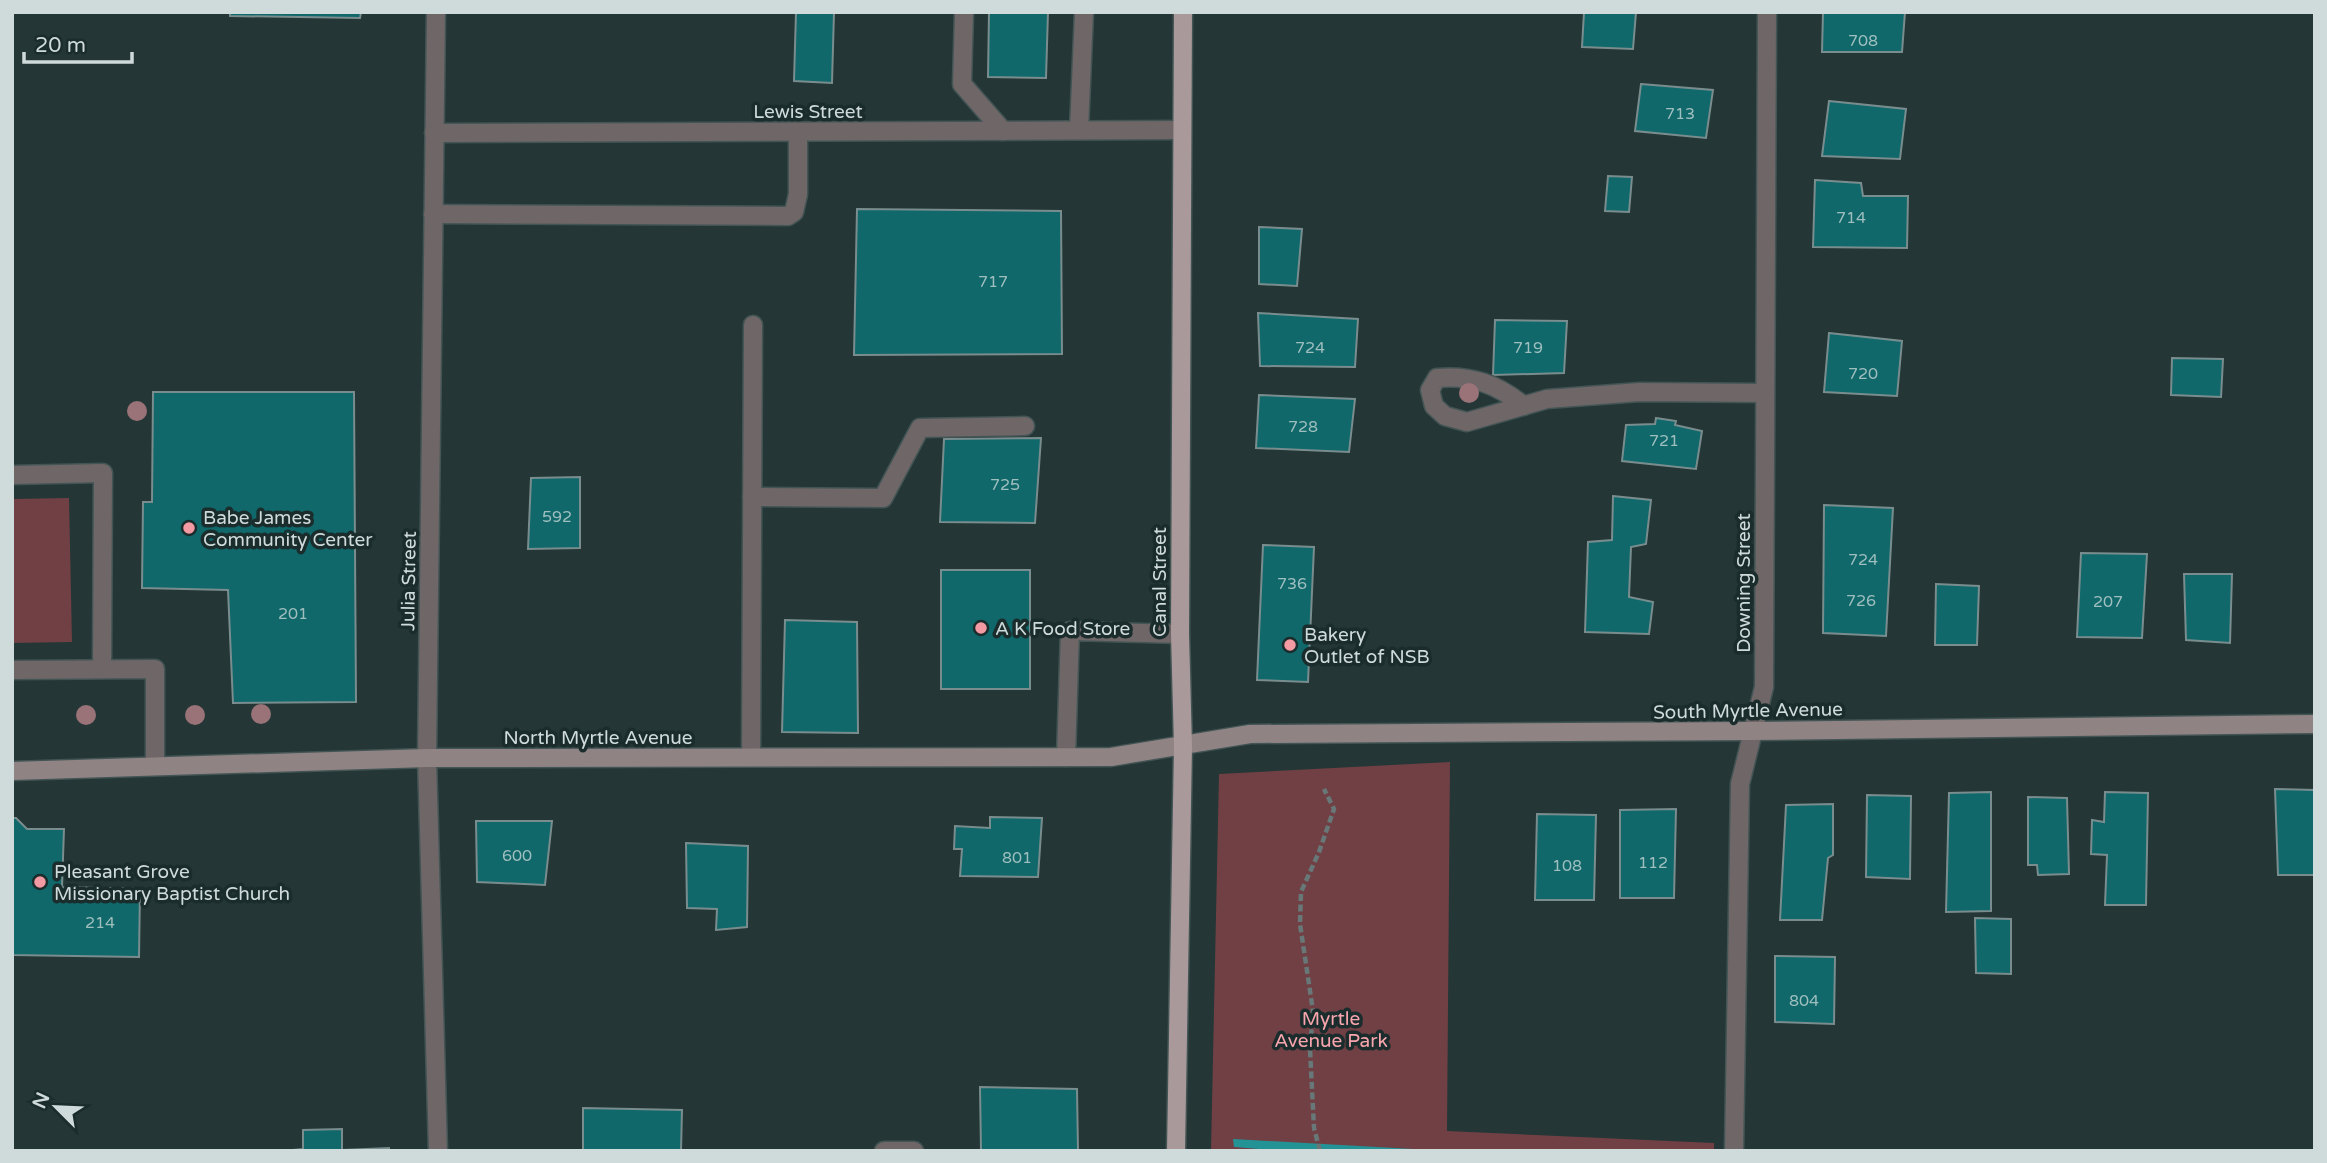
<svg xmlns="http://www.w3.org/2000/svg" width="2327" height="1163" font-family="'Varela Round',sans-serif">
  <rect width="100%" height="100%" fill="#243636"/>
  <!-- green -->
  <g fill="#704045">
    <path d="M69 498 72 642 12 643V499Z"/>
    <path d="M1450 762 1447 1131 1714 1143V1151H1211L1219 774Z"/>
  </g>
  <!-- water -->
  <path fill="#239396" d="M1233 1139 1449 1151H1284L1234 1147Z"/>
  <!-- building -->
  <g fill="#10686b" stroke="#798d8e" stroke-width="2">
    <path d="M230 12H361L360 18 230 16Z"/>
    <path d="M796 12H834L832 83 794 81Z"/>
    <path d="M989 12H1048L1046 78 988 77Z"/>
    <path d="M1584 12H1636L1633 49 1582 47Z"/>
    <path d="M1823 12H1905L1902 52H1822Z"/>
    <path d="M1641 84 1713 90 1706 138 1635 131Z"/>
    <path d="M1829 101 1906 109 1900 159 1822 156Z"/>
    <path d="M1608 176 1632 177 1629 212 1605 211Z"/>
    <path d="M1815 180 1861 183 1863 196H1908L1907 248 1813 247Z"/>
    <path d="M857 209 1061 211 1062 354 854 355Z"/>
    <path d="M1259 227 1302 229 1297 286 1259 284Z"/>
    <path d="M1258 313 1358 319 1355 367 1260 366Z"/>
    <path d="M1495 320 1567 321 1564 373 1493 375Z"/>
    <path d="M1829 333 1902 341 1897 396 1824 392Z"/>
    <path d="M2172 358 2223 359 2221 397 2171 395Z"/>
    <path d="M153 392H354L356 702 233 703 228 590 142 588 143 502H152Z"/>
    <path d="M1259 395 1355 399 1349 452 1256 448Z"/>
    <path d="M1656 418 1676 421 1675 425 1702 431 1696 469 1622 461 1626 425 1655 424Z"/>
    <path d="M1041 438 1035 523 940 522 944 439Z"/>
    <path d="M580 477V548L528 549 531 478Z"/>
    <path d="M1613 496 1651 500 1646 544 1631 547 1629 597 1653 602 1649 634 1585 632 1588 542 1612 540Z"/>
    <path d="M1824 505 1893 508 1886 636 1823 633Z"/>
    <path d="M1263 545 1314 547 1308 682 1257 680Z"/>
    <path d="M2081 553 2147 554 2142 638 2077 637Z"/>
    <rect x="941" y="570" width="89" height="119"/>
    <path d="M2184 574H2232L2230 643 2186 640Z"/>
    <path d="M1936 584 1979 586 1977 645H1935Z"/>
    <path d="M785 620 857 622 858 733 782 732Z"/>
    <path d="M2275 789 2315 790V875H2278Z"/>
    <path d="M1991 792V911L1946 912 1949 793Z"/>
    <path d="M2105 792 2148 793 2146 905H2105L2107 855 2091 854 2092 820 2104 822Z"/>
    <path d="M1867 795 1911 796 1910 879 1866 877Z"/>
    <path d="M2028 797 2067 798 2069 874 2038 875 2037 865H2028Z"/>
    <path d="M1833 804V855L1828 858 1822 920H1780L1786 805Z"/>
    <path d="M1676 809 1674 898H1620V810Z"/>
    <path d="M1537 814 1596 815 1594 900H1535Z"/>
    <path d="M990 817 1042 818 1038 877 960 876 962 849H954L955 826 990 828Z"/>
    <path d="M12 818H16L27 829H64L62 887 140 889 139 957 12 955Z"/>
    <path d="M476 821H552L545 885 477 882Z"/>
    <path d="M686 843 748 846 747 927 716 930 717 909 687 908Z"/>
    <path d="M1975 918 2011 919V974L1976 973Z"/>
    <path d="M1775 956 1835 957 1834 1024 1775 1022Z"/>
    <path d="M980 1087 1077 1089 1078 1151H981Z"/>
    <path d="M583 1108 682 1110 681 1151H583Z"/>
    <path d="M342 1129V1150L389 1148V1151H282L303 1149V1130Z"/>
  </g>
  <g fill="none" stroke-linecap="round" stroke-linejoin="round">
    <!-- lane casing -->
    <g stroke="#435454" stroke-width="21">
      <g id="lane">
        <path d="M964 12 962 84 1003 131"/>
        <path d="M1079 130 1084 12"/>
        <path d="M433 214 788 216 794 212 798 194V132"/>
        <path d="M1524 406C1497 384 1472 375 1437 378L1430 390 1434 406 1445 416 1467 422 1547 399 1640 392 1765 393"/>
        <path d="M12 475 103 473 102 669"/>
        <path d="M752 497 883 498 920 428 1025 426"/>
        <path d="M12 670 155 669V766"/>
        <path d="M751 757 753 325"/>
        <path d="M1066 757 1070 631 1180 634"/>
        <path d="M884 1151H914"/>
      </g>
    </g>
    <!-- street casing -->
    <g stroke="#435454" stroke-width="21">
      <g id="street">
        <path d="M436 12 427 758 438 1151"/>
        <path d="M434 133 1182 130"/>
        <path d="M1734 1151 1740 784 1764 687 1767 12"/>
      </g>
    </g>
    <!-- secondary casing -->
    <g stroke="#435454" stroke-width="21">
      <path id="secondary" d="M12 771 427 758 1111 757 1250 734 1751 731 2315 724"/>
    </g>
    <!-- primary casing -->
    <g stroke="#435454" stroke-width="21">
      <path id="primary" d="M1176 1151 1183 746 1180 634 1183 12"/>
    </g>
    <!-- path -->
    <path stroke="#687777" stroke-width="4.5" stroke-dasharray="7 3.5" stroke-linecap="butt" d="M1320 1151 1314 1128 1310 1049 1313 1011 1300 924 1301 892 1319 852 1334 809 1324 789"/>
    <!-- lane -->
    <use href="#lane" stroke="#6e6667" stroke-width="18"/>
    <!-- street -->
    <use href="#street" stroke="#6e6667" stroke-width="18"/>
    <!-- secondary -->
    <use href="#secondary" stroke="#908384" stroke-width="18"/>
    <!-- primary -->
    <use href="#primary" stroke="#aa999a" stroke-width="18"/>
  </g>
  <!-- trees -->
  <g fill="#997377">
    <circle cx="1469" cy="393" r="10"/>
    <circle cx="137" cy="411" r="10"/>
    <circle cx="261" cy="714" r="10"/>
    <circle cx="86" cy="715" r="10"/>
    <circle cx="195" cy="715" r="10"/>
  </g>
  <!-- markers -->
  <g fill="#f49aa3" stroke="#1a2c2c" stroke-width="2.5">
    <circle cx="189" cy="528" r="7"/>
    <circle cx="981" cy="628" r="7"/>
    <circle cx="1290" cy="645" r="7"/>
    <circle cx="40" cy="882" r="7"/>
  </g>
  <g text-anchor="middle" stroke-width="7" stroke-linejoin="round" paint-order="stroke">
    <!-- number labels -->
    <g font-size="16" fill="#9fbebe">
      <text x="1863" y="46">708</text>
      <text x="1680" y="119">713</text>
      <text x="1851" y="223">714</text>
      <text x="993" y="287">717</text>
      <text x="1310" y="353">724</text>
      <text x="1528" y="353">719</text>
      <text x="1863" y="379">720</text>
      <text x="1303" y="432">728</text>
      <text x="1664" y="446">721</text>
      <text x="1005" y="490">725</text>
      <text x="557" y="522">592</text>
      <text x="1863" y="565">724</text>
      <text x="1292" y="589">736</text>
      <text x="1861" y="606">726</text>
      <text x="2108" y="607">207</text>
      <text x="293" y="619">201</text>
      <text x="517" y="861">600</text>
      <text x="1017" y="863">801</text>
      <text x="1653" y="868">112</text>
      <text x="1567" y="871">108</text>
      <text x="100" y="928">214</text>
      <text x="1804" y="1006">804</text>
    </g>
    <!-- street labels -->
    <g font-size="19" fill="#cfdada" stroke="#1a2c2c">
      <text x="808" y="118">Lewis Street</text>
      <text transform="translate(408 581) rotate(-89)" y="7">Julia Street</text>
      <text transform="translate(1159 582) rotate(-90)" y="7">Canal Street</text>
      <text transform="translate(1743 583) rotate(-90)" y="7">Downing Street</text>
      <text transform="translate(1748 710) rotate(-1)" y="7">South Myrtle Avenue</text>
      <text x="598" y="744">North Myrtle Avenue</text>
    </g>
    <!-- poi labels -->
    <g font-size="19" fill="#cfdada" stroke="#1a2c2c" text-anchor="start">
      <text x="203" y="524">Babe James<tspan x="203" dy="22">Community Center</tspan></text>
      <text x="995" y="635">A K Food Store</text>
      <text x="1304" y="641">Bakery<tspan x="1304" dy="22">Outlet of NSB</tspan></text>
      <text x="54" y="878">Pleasant Grove<tspan x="54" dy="22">Missionary Baptist Church</tspan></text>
    </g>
    <!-- park labels -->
    <g font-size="19" fill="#f9a5ad" stroke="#1a2c2c">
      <text x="1331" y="1025">Myrtle<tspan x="1331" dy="22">Avenue Park</tspan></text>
    </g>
  </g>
  <!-- border -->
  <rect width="2327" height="1163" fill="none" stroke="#cfdada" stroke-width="28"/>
  <!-- north arrow -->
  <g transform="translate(56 1107) rotate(294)" stroke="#1a2c2c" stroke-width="5" paint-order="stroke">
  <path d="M0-5L12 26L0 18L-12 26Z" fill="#cfdada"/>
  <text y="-10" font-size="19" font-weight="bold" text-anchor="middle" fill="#cfdada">N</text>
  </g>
  <!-- scale -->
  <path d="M24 52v10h108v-10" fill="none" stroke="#cfdada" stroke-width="3.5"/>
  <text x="35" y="52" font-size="21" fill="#cfdada" stroke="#1a2c2c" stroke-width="5" paint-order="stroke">20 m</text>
</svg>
